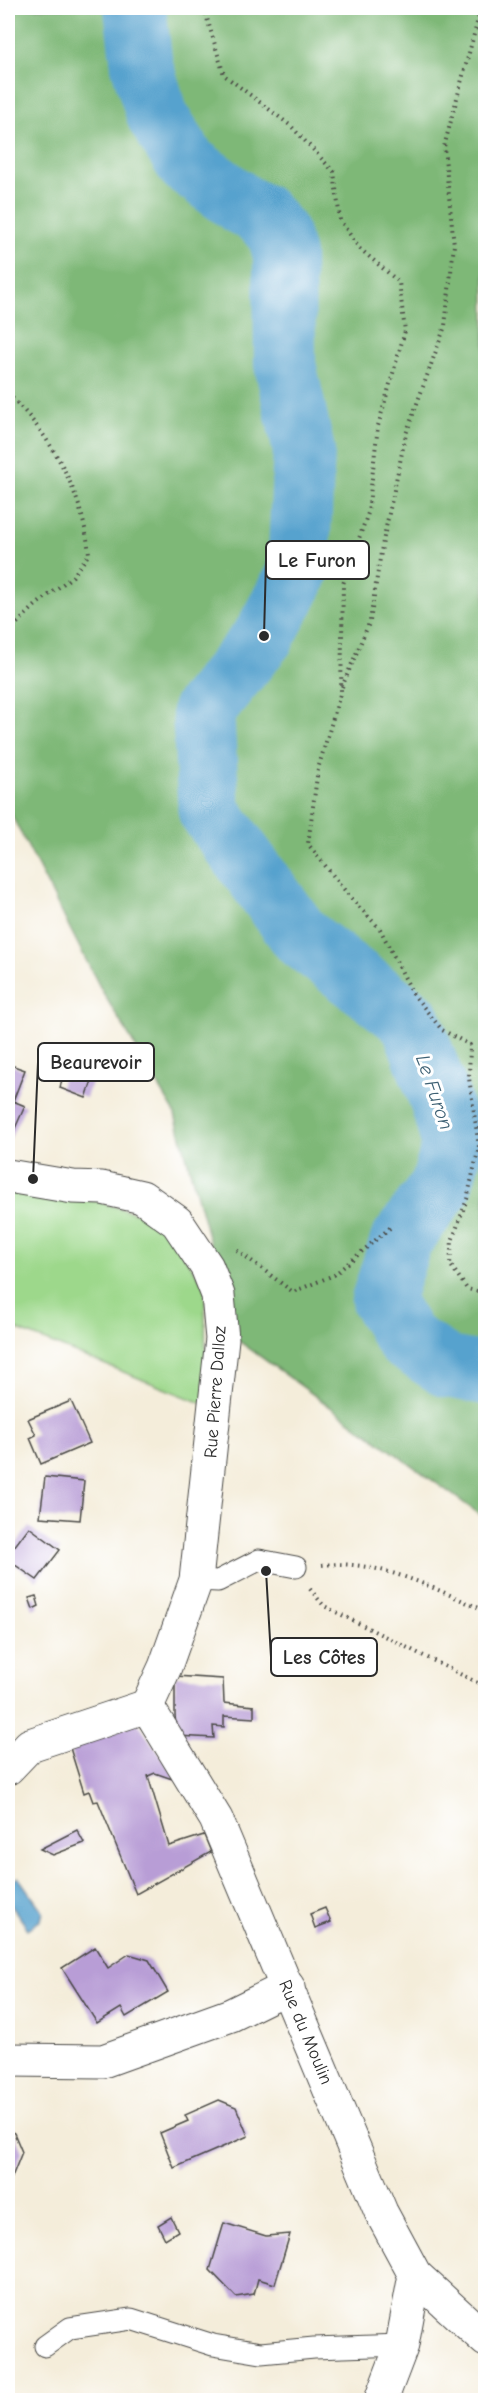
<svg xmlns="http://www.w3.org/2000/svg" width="493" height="2408" font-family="'Comic Neue',sans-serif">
  <rect width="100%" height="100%" fill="#fff"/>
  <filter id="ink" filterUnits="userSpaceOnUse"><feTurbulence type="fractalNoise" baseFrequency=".0167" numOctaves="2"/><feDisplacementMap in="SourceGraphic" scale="12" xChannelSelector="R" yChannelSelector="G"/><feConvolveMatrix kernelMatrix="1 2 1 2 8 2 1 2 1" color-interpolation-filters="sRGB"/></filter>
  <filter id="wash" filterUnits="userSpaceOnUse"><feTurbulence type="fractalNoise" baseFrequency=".008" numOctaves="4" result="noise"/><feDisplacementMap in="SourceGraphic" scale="24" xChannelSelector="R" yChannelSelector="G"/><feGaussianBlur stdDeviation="1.35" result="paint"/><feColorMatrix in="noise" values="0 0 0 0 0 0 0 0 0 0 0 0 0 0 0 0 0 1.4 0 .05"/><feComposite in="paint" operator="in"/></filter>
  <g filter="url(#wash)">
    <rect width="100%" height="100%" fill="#f4edda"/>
    <!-- green -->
    <path fill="#9dd88b" stroke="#64825b" stroke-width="1.5" d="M8 1192 96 1201 159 1220 205 1286 206 1405 8 1326Z"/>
    <!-- forest -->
    <path fill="#7eb877" stroke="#547251" stroke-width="1.5" d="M8 8H485V1518L236 1339 174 1111 102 991 8 808Z"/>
    <!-- water -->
    <path fill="#56a2ce" stroke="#40667c" stroke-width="1.5" d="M18 1877 43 1912 41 1920 28 1929 8 1901V1884Z"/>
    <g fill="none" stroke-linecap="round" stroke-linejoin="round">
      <!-- river -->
      <path stroke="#56a2ce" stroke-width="62" d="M135 8 142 66 158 117 187 164 243 205 262 215 278 234 284 255 285 364 304 451 298 572 264 636 203 711 209 811 301 937 411 1021 441 1102 453 1145 441 1186 401 1241 382 1300 406 1340 448 1367 486 1374"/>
    </g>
    <g id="blocks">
      <!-- building -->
      <g fill="#b89dd6">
        <path d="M8 1064 25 1070 13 1101 25 1106 8 1144Z"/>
        <path d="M65 1066 95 1072 86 1098 60 1088Z"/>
        <path d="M71 1401 90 1443 41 1464 30 1438 36 1435 28 1419Z"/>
        <path d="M45 1477 84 1481 80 1520 40 1517Z"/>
        <path d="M29 1527 60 1550 37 1580 8 1560V1555Z"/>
        <path d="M36 1596 39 1606 33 1609 29 1598Z"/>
        <path d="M175 1676 223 1679 224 1703 254 1706V1718L224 1716V1727L213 1726 214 1738 177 1736 175 1715Z"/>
        <path d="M137 1722 178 1781 155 1773 148 1776 169 1846 204 1835 211 1852 136 1894 98 1801 93 1802 89 1791 84 1793 70 1748Z"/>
        <path d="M77 1830 84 1843 53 1855 40 1849Z"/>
        <path d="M325 1908 331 1922 315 1928 310 1914Z"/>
        <path d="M95 1947 108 1968 129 1954 149 1960 168 1992 126 2017 121 2008 97 2023 62 1968Z"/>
        <path d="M219 2100 236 2107 248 2136 174 2168 160 2133 188 2121 185 2115Z"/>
        <path d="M8 2130 14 2133 22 2152 8 2187Z"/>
        <path d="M171 2217 178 2231 165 2239 158 2225Z"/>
        <path d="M224 2223 266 2236 290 2234 275 2284 258 2279 254 2294 236 2297 210 2270Z"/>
      </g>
    </g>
  </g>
  <g filter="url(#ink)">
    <use href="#blocks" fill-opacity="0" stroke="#494845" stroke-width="1.5"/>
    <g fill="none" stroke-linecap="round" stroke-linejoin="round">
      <!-- service casing -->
      <g stroke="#494845" stroke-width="23">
        <g id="service">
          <path d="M196 1580 218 1581 259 1560 296 1567"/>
          <path d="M45 2346 70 2328 131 2319 213 2345 261 2353 314 2348 402 2345"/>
        </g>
      </g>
      <!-- minor casing -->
      <g stroke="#494845" stroke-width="35">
        <g id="minor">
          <path d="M8 1176 73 1187 102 1188 142 1197 177 1222 207 1267 218 1295 222 1339 196 1580 165 1667 147 1706"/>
          <path d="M147 1706 216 1819 381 2212 415 2275 486 2340"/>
          <path d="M8 1768 30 1745 147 1706"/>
          <path d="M8 2060 103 2061 231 2015 288 1987"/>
          <path d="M381 2400 402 2345 415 2275"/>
        </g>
      </g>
      <!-- path -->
      <g stroke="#494845" stroke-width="4" stroke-dasharray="1.5 4.5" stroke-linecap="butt">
        <path d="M204 8 224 75 291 126 334 172 340 220 359 248 399 282 405 331 378 426 368 513 343 584 341 691 318 769 308 844 351 898 380 929 413 994 442 1030 470 1045 469 1078 479 1147 467 1199 452 1241 450 1264 467 1289 486 1293"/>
        <path d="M8 394C52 436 83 493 89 554L73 576 36 605 8 632"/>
        <path d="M342 687 370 621 382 546 406 434 445 326 454 245 444 147 481 8"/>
        <path d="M237 1250 293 1292 334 1275 391 1227"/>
        <path d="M322 1565C379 1559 435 1589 486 1611"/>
        <path d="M310 1589 324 1606 486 1687"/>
      </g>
      <!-- service -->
      <use href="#service" stroke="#fff" stroke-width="21"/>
      <!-- minor -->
      <use href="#minor" stroke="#fff" stroke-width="33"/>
    </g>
  </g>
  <g text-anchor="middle" stroke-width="6" stroke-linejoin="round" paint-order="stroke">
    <!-- street labels -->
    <g font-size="18" fill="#2b2b2b" stroke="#fff">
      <text transform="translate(215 1392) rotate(-86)" y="6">Rue Pierre Dalloz</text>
      <text transform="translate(306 2032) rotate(67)" y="6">Rue du Moulin</text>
    </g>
    <!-- water labels -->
    <g font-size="20" font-style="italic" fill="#3e6174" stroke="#fff">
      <text transform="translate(435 1092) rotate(71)" y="7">Le Furon</text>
    </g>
  </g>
  <!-- callouts -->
  <path fill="none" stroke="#2b2b2b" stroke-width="2" d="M264 636L266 560M33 1179L38 1062M266 1571L271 1657"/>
  <g fill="#2b2b2b" stroke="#fff" stroke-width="2">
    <circle cx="264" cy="636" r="6"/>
    <circle cx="33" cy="1179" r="6"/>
    <circle cx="266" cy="1571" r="6"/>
  </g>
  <g fill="#fff" stroke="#2b2b2b" stroke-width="2">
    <rect x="266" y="541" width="103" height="38" rx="6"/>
    <rect x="38" y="1043" width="116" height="38" rx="6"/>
    <rect x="271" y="1638" width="106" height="38" rx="6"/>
  </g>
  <g font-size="20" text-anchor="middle" font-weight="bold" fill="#2b2b2b">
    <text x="317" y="567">Le Furon</text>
    <text x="96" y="1069">Beaurevoir</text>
    <text x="324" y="1664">Les Côtes</text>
  </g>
  <!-- margin -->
  <rect width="493" height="2408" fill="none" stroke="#fff" stroke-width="30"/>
</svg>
